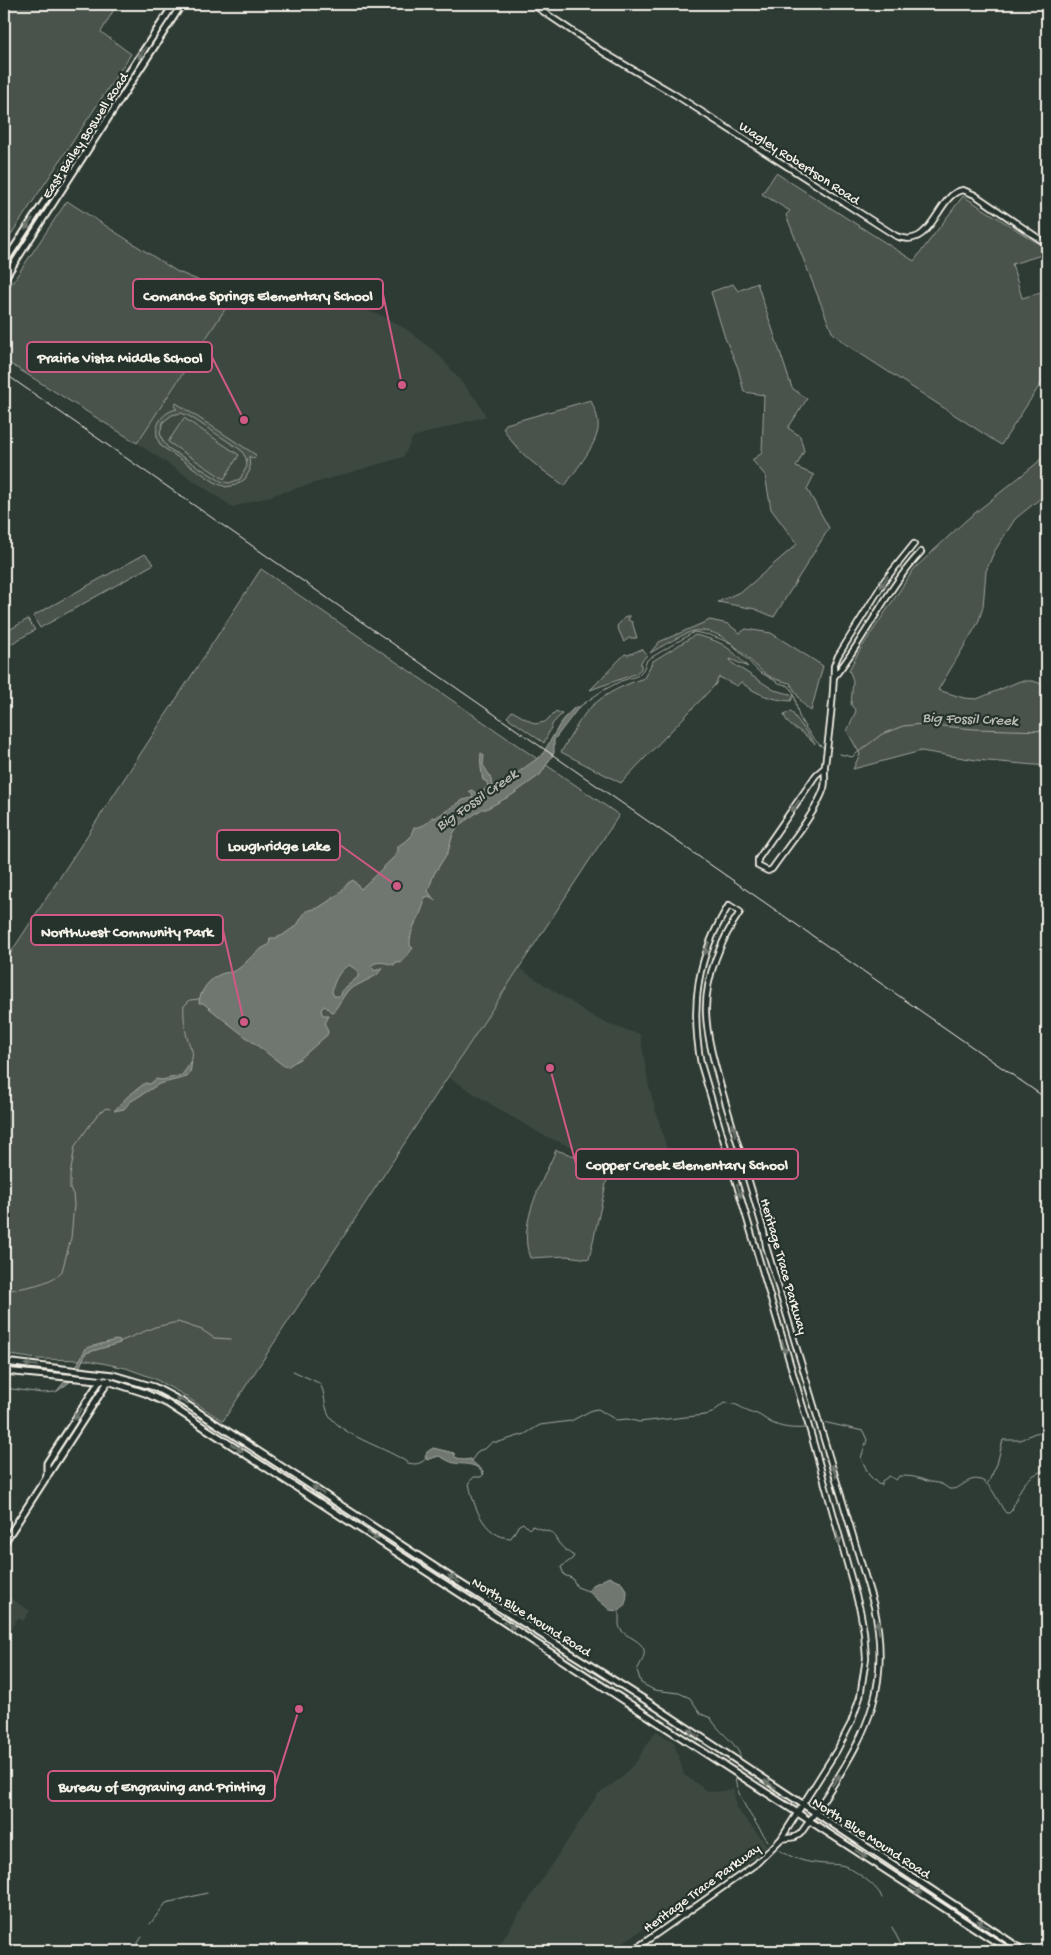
<svg xmlns="http://www.w3.org/2000/svg" width="1051" height="1955" font-family="'Gochi Hand',sans-serif">
  <rect width="100%" height="100%" fill="#2e3b34"/>
  <filter id="ink" filterUnits="userSpaceOnUse"><feTurbulence type="fractalNoise" baseFrequency=".02" numOctaves="2"/><feDisplacementMap in="SourceGraphic" scale="10" xChannelSelector="R" yChannelSelector="G"/><feConvolveMatrix kernelMatrix="1 2 1 2 8 2 1 2 1" color-interpolation-filters="sRGB"/></filter>
  <g filter="url(#ink)">
    <!-- built -->
    <g fill="#3c4841">
      <path d="M237 291 337 301 383 316 409 331 439 355 478 402 486 416 413 437 403 457 233 507 137 443Z"/>
      <path d="M519 968 597 1019 622 1029 640 1034 649 1087 670 1160 637 1162 600 1156 572 1147 545 1136 510 1116 448 1077Z"/>
      <path d="M4 1594 30 1611 23 1621 18 1618 4 1639Z"/>
      <path d="M656 1731 674 1742 684 1775 706 1790 715 1792 734 1789 736 1808 767 1845 755 1858 609 1951H495L598 1794 621 1778 635 1763Z"/>
    </g>
    <!-- green -->
    <g fill="#48524c" stroke="#9ea29a" fill-rule="evenodd">
      <path d="M4 4H117L101 32 131 54 4 245Z"/>
      <path d="M776 173 914 261 963 196 1047 249V261L1045 254 1012 264 1022 298 1047 291V374L1001 445 844 343 832 332 786 215 790 211 762 194Z"/>
      <path d="M67 201 176 271 207 284 237 291 137 443 4 360V295Z"/>
      <path d="M757 283 792 388 807 399 788 428 800 436 804 451 796 467 814 475 807 489 829 528 774 617 755 609 718 602 744 590 797 544 771 509 765 475 752 460 762 453 764 395 744 392 738 368 725 338 711 292 733 284 738 291Z"/>
      <path d="M591 400C593 407 598 415 598 423 601 441 575 470 565 486 541 469 518 455 503 428L506 424Z"/>
      <path d="M176 403 256 455 254 459 249 456 250 470 245 479 236 485 226 487 216 483 161 446C151 430 159 413 177 409L174 406ZM181 413 189 416 241 450 246 458 247 466 240 479 229 483 221 481 168 448 163 441 160 433 163 422 172 415Z"/>
      <path d="M184 418 239 455 224 479 168 442Z"/>
      <path d="M1047 451V493L1015 519 994 552 986 571 983 607 978 623 938 690 964 698 977 699 1020 681H1033L1047 686V766L976 760 921 751 853 769 860 754 847 731 856 711 851 705 853 680 849 670 858 653 914 569 965 521 1037 463Z"/>
      <path d="M145 554 154 564 40 628 33 616Z"/>
      <path d="M261 569 619 815 223 1421 182 1394 153 1378 126 1368 87 1360 37 1359 4 1354V963Z"/>
      <path d="M626 616H630L628 620 632 622 637 638H629L624 642 617 626Z"/>
      <path d="M28 619 35 630 4 648V633Z"/>
      <path d="M710 620 728 624 740 633 746 629 771 633 823 666 811 711C801 704 797 694 790 683 780 681 770 678 762 671 742 655 724 627 694 631 686 632 659 648 650 653L659 642Z"/>
      <path d="M695 635C722 641 729 647 748 667L730 659 732 663 774 690 794 695 791 701C773 700 755 694 741 682L737 686 719 677 715 685 621 783 561 752C570 738 580 717 592 706 606 693 626 684 644 678L653 661Z"/>
      <path d="M642 649 647 655 641 662V669L635 674 590 690 625 654 628 655Z"/>
      <path d="M512 711 535 724 545 722 556 711 562 714 553 723 544 743 507 717Z"/>
      <path d="M791 711 815 744C810 740 804 733 798 730 790 726 788 724 784 715Z"/>
      <path d="M556 1150 608 1167 609 1171 589 1259 566 1256 530 1258C517 1224 543 1180 556 1150Z"/>
    </g>
    <!-- water -->
    <g fill="#6f7770" stroke="#a4a8a0" fill-rule="evenodd">
      <path d="M575 707H579L554 740V753L540 775 512 795 486 809H482L458 826 453 834 448 852 434 874 428 891 435 901 429 896 424 898C426 911 408 927 410 946L413 948 401 963 396 962 394 965C386 963 377 960 371 966L375 971 383 967 377 975 348 990 334 1011 331 1012 325 1006 322 1008 321 1011 323 1015H329L325 1024 328 1032 327 1035 301 1058 287 1067 284 1066C257 1045 229 1025 203 1003H199C199 993 209 979 219 975 225 971 232 974 238 969 246 963 260 947 269 945L270 938H276L283 935 297 925 306 911 318 908 338 895 348 883 353 880 361 889 395 856 398 851V846L410 838 414 827C421 828 429 823 432 817L435 818 463 800 472 798 473 794 469 791 472 790 478 795 488 787 487 782 483 780C481 770 480 763 481 753L484 755 483 765 490 776 492 785 495 786 509 779 542 755 563 719ZM349 965 358 971V977L341 991 342 994 339 996H334L332 992C333 982 340 969 349 965Z"/>
      <path d="M192 1061 190 1073 187 1077 159 1084 130 1102 124 1109 114 1111 127 1097 145 1083 150 1084 156 1079 162 1080 182 1075Z"/>
      <path d="M116 1340 120 1341V1343L86 1353 74 1379 56 1392 75 1369 86 1348Z"/>
      <path d="M433 1448 454 1453 455 1457 463 1460 471 1459C473 1464 480 1467 483 1471V1474C476 1462 466 1465 454 1463 449 1462 444 1458 439 1456L427 1460 425 1456 427 1452Z"/>
      <path d="M609 1577 620 1581 627 1591C627 1598 626 1607 619 1611L610 1610 588 1591 593 1585Z"/>
    </g>
    <g fill="none" stroke-linecap="round" stroke-linejoin="round">
      <!-- stream -->
      <g stroke="#a4a8a0" stroke-width="1">
        <path d="M579 707 602 691 621 681 637 676 643 670 647 660 694 632 710 635 731 643 758 671 779 683 789 686C797 695 795 705 799 716 802 724 817 745 824 748"/>
        <path d="M840 754 852 757 882 734 903 726 922 724 974 729 1047 731"/>
        <path d="M190 1064C196 1050 190 1050 187 1037 185 1031 183 1012 184 1006L190 1000 199 999"/>
        <path d="M4 1291C21 1288 51 1285 62 1271L71 1238 74 1205 73 1194 70 1189V1176L75 1146 97 1115 106 1108 110 1109"/>
        <path d="M119 1342 155 1327 178 1322 202 1330 214 1338 231 1339"/>
        <path d="M293 1371 319 1383C327 1393 322 1408 332 1419 348 1438 387 1448 408 1463 416 1465 422 1464 427 1457"/>
        <path d="M4 1388 43 1393 55 1392"/>
        <path d="M823 1422 863 1431 867 1440 861 1458 869 1475 878 1484 882 1485V1481L889 1476 896 1480 899 1476C912 1476 916 1477 927 1481 937 1484 939 1481 949 1489 958 1490 963 1483 971 1480 990 1474 997 1503 1006 1513H1009L1012 1510C1018 1491 1026 1474 1047 1470"/>
        <path d="M471 1461 478 1451 486 1448 492 1442H499L525 1434 540 1425 571 1421 592 1410 598 1409 616 1420 627 1419 639 1422 705 1415 712 1413 724 1403C739 1404 738 1406 749 1412 755 1415 751 1412 757 1414 762 1416 766 1420 770 1422 781 1428 793 1429 805 1428"/>
        <path d="M483 1472 484 1474 481 1477H474L469 1482C472 1503 484 1538 511 1538L519 1525 523 1523 529 1529 532 1526 553 1533C557 1543 564 1550 574 1556L572 1559 561 1567 564 1575 572 1578 577 1587 588 1591"/>
        <path d="M988 1483 997 1464 1003 1440H1020L1035 1433 1047 1432"/>
        <path d="M619 1612C620 1618 617 1626 622 1631 624 1634 629 1636 632 1638 649 1648 646 1654 637 1670L641 1683 654 1690 679 1693 690 1698 701 1714 711 1718C718 1733 742 1745 741 1762"/>
        <path d="M735 1776C735 1796 757 1825 768 1841"/>
        <path d="M779 1850C791 1857 803 1862 816 1863 826 1865 839 1863 847 1867 857 1872 879 1887 882 1898"/>
        <path d="M150 1924 166 1903 207 1893"/>
        <path d="M892 1927 904 1951"/>
        <path d="M132 1951 142 1937"/>
      </g>
      <!-- tertiary casing -->
      <g stroke="#f4f1e8" stroke-width="8">
        <g id="tertiary">
          <path d="M532 4 603 52 674 94 896 236C933 252 937 193 963 190L975 195 1047 244"/>
          <path d="M834 677C866 638 886 589 921 552"/>
          <path d="M824 768 816 775 758 859V866L768 871 772 869C787 847 816 813 824 788 826 780 824 773 825 765 829 733 834 698 834 666L838 656 885 580 914 544"/>
          <path d="M632 1951 756 1864 781 1839 837 1750 851 1723 860 1697 866 1658 864 1632 860 1610 811 1434 701 1064C690 1005 697 956 729 905L740 912C721 940 705 977 706 1012 707 1042 717 1072 725 1101 738 1145 751 1188 764 1232L766 1246 874 1606C891 1683 869 1730 828 1793 819 1806 810 1821 800 1834L795 1837 781 1839"/>
        </g>
      </g>
      <!-- secondary casing -->
      <g stroke="#f4f1e8" stroke-width="9">
        <g id="secondary">
          <path d="M4 263 174 4"/>
          <path d="M4 279 182 4"/>
          <path d="M4 1362 113 1375 154 1387 186 1404 452 1578 653 1705 1024 1951"/>
          <path d="M4 1371 108 1381 145 1393 168 1404 1010 1951"/>
          <path d="M47 1477V1463L101 1379"/>
          <path d="M4 1543 109 1380"/>
        </g>
      </g>
      <!-- tertiary -->
      <use href="#tertiary" stroke="#26332d" stroke-width="4.5"/>
      <!-- secondary -->
      <use href="#secondary" stroke="#26332d" stroke-width="5"/>
      <!-- rail -->
      <path stroke="#f4f1e8" stroke-width="1" d="M4 373 1047 1099"/>
    </g>
    <!-- one-way arrows -->
    <defs><path id="oneway-solid" d="M-6-.8H1V-3.2L6.5 0L1 3.2V.8H-6Z" transform="scale(1.25)"/></defs>
    <g fill="#6e766e">
      <use href="#oneway-solid" transform="translate(142 53) rotate(123)"/>
      <use href="#oneway-solid" transform="translate(29 224) rotate(123)"/>
      <use href="#oneway-solid" transform="translate(884 582) rotate(123)"/>
      <use href="#oneway-solid" transform="translate(795 806) rotate(125)"/>
      <use href="#oneway-solid" transform="translate(707 948) rotate(109)"/>
      <use href="#oneway-solid" transform="translate(734 1130) rotate(-106)"/>
      <use href="#oneway-solid" transform="translate(739 1191) rotate(73)"/>
      <use href="#oneway-solid" transform="translate(784 1347) rotate(74)"/>
      <use href="#oneway-solid" transform="translate(31 1365) rotate(-174)"/>
      <use href="#oneway-solid" transform="translate(182 1401) rotate(-150)"/>
      <use href="#oneway-solid" transform="translate(78 1414) rotate(124)"/>
      <use href="#oneway-solid" transform="translate(237 1448) rotate(32)"/>
      <use href="#oneway-solid" transform="translate(834 1471) rotate(-108)"/>
      <use href="#oneway-solid" transform="translate(318 1490) rotate(-147)"/>
      <use href="#oneway-solid" transform="translate(373 1536) rotate(34)"/>
      <use href="#oneway-solid" transform="translate(838 1537) rotate(74)"/>
      <use href="#oneway-solid" transform="translate(454 1579) rotate(-147)"/>
      <use href="#oneway-solid" transform="translate(509 1625) rotate(33)"/>
      <use href="#oneway-solid" transform="translate(878 1627) rotate(-99)"/>
      <use href="#oneway-solid" transform="translate(694 1733) rotate(-146)"/>
      <use href="#oneway-solid" transform="translate(836 1780) rotate(-56)"/>
      <use href="#oneway-solid" transform="translate(770 1784) rotate(-147)"/>
      <use href="#oneway-solid" transform="translate(861 1854) rotate(33)"/>
      <use href="#oneway-solid" transform="translate(916 1890) rotate(33)"/>
      <use href="#oneway-solid" transform="translate(983 1924) rotate(-146)"/>
    </g>
  </g>
  <g text-anchor="middle" stroke-width="4.5" stroke-linejoin="round" paint-order="stroke">
    <!-- street labels -->
    <g font-size="14" fill="#f4f1e8" stroke="#26332d">
      <text transform="translate(84 135) rotate(-57)" y="5">East Bailey Boswell Road</text>
      <text transform="translate(800 162) rotate(33)" y="5">Wagley Robertson Road</text>
      <text transform="translate(785 1266) rotate(74)" y="5">Heritage Trace Parkway</text>
      <text transform="translate(532 1616) rotate(32)" y="5">North Blue Mound Road</text>
      <text transform="translate(872 1837) rotate(33)" y="5">North Blue Mound Road</text>
      <text transform="translate(701 1887) rotate(-36)" y="5">Heritage Trace Parkway</text>
    </g>
    <!-- water labels -->
    <g font-size="15" font-style="italic" fill="#b8bab2" stroke="#26332d">
      <text transform="translate(970 718) rotate(2)" y="5">Big Fossil Creek</text>
      <text transform="translate(476 799) rotate(-35)" y="5">Big Fossil Creek</text>
    </g>
  </g>
  <!-- callouts -->
  <path fill="none" stroke="#d15985" stroke-width="2" d="M402 385L383 294M244 420L212 357M397 886L340 845M244 1022L223 930M550 1068L576 1164M299 1709L275 1786"/>
  <g fill="#d15985" stroke="#26332d" stroke-width="2">
    <circle cx="402" cy="385" r="5"/>
    <circle cx="244" cy="420" r="5"/>
    <circle cx="397" cy="886" r="5"/>
    <circle cx="244" cy="1022" r="5"/>
    <circle cx="550" cy="1068" r="5"/>
    <circle cx="299" cy="1709" r="5"/>
  </g>
  <g fill="#26332d" stroke="#d15985" stroke-width="2">
    <rect x="133" y="279" width="250" height="30" rx="5"/>
    <rect x="27" y="342" width="185" height="30" rx="5"/>
    <rect x="217" y="830" width="123" height="30" rx="5"/>
    <rect x="31" y="915" width="192" height="30" rx="5"/>
    <rect x="576" y="1149" width="222" height="30" rx="5"/>
    <rect x="48" y="1771" width="227" height="30" rx="5"/>
  </g>
  <g font-size="15" text-anchor="middle" font-weight="bold" fill="#f4f1e8">
    <text x="258" y="300">Comanche Springs Elementary School</text>
    <text x="120" y="362">Prairie Vista Middle School</text>
    <text x="279" y="850">Loughridge Lake</text>
    <text x="127" y="936">Northwest Community Park</text>
    <text x="687" y="1169">Copper Creek Elementary School</text>
    <text x="162" y="1791">Bureau of Engraving and Printing</text>
  </g>
  <!-- margin -->
  <rect width="1051" height="1955" fill="none" stroke="#26332d" stroke-width="20"/>
  <rect x="10" y="10" width="1031" height="1935" fill="none" stroke="#f4f1e8" stroke-width="2" filter="url(#ink)"/>
</svg>
